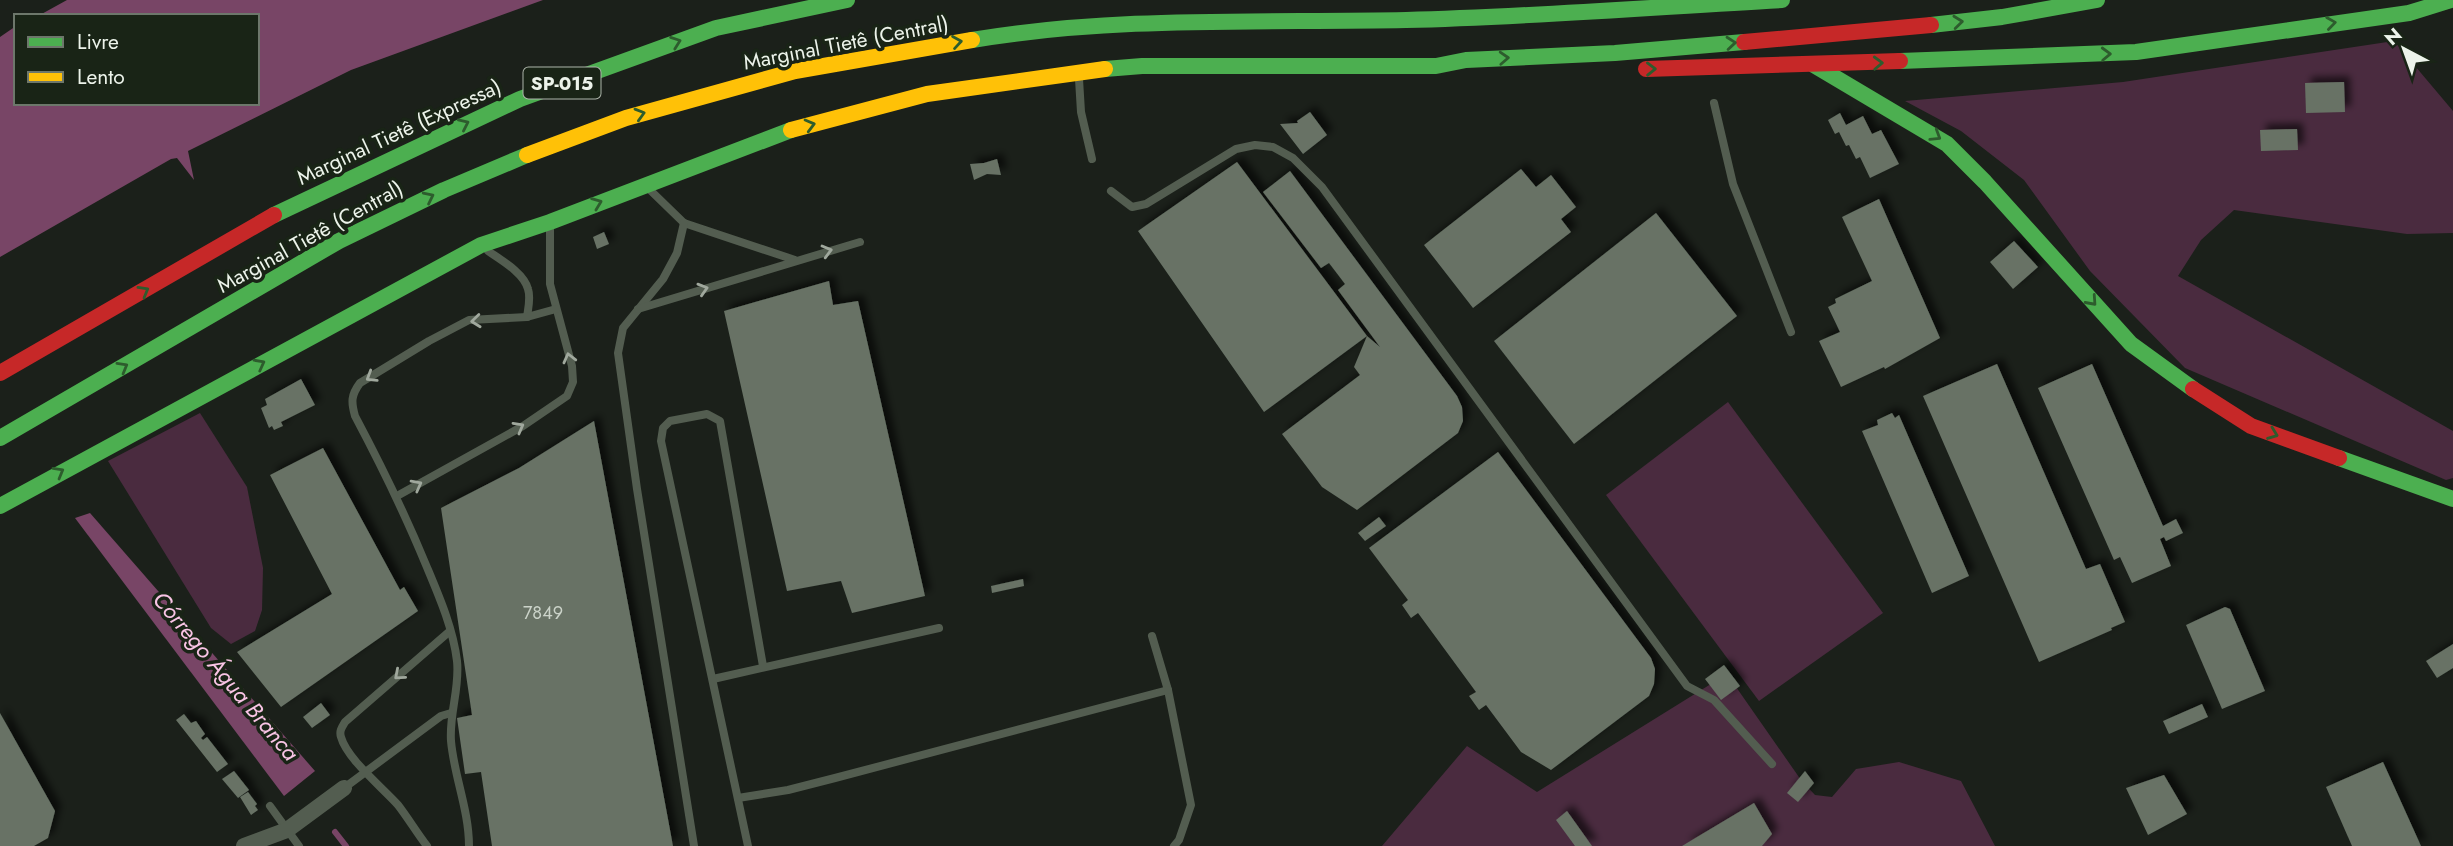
<svg xmlns="http://www.w3.org/2000/svg" width="2453" height="846" font-family="Jost,sans-serif">
  <defs>
    <filter id="shadow"><feDropShadow dx="6" dy="-6" stdDeviation="3.5" flood-color="#0009"/></filter>
  </defs>
  <rect width="100%" height="100%" fill="#1b201a"/>
  <!-- green -->
  <g fill="#4a2b3f">
    <path d="M2394 41 2453 111V233L2407 234 2234 210 2201 240 2178 276 2453 431V478L2446 480 2185 368 2090 271 2024 180 1961 131 1905 101 2123 82Z"/>
    <path d="M1728 402 1883 613 1759 701 1606 495Z"/>
    <path d="M200 413 247 487 263 568 262 610 255 631 231 644 211 628 108 461Z"/>
    <path d="M1727 674 1801 780 1815 795 1832 797 1856 769 1899 762 1961 781 1995 846H1382L1467 746 1537 792Z"/>
  </g>
  <!-- water -->
  <g fill="#784566">
    <path d="M67 0H543L351 70 188 151 194 180 177 158 171 159 0 257V37L16 26V103H257V16H38Z"/>
    <path d="M90 513 315 771 284 796 75 518Z"/>
  </g>
  <g fill="none" stroke-linecap="round" stroke-linejoin="round">
    <!-- stream -->
    <path stroke="#784566" stroke-width="6" d="M335 832 346 846"/>
  </g>
  <!-- building -->
  <g fill="#677265" filter="url(#shadow)">
    <path d="M2344 82 2345 112 2306 113 2305 83Z"/>
    <path d="M1310 112 1327 135 1303 154 1280 124 1298 123 1297 121Z"/>
    <path d="M1840 113 1846 125 1863 116 1872 134 1881 130 1899 164 1870 178 1860 157 1856 159 1849 145 1846 146 1839 132 1835 134 1828 120Z"/>
    <path d="M2297 129 2298 150 2261 151 2260 130Z"/>
    <path d="M997 159 1001 175 987 174 974 180 970 164 984 163Z"/>
    <path d="M1237 162 1367 336 1380 347 1338 290 1345 284 1329 263 1321 268 1263 192 1290 171 1457 396 1462 407 1463 421 1458 433 1357 510 1322 487 1282 434 1360 375 1354 367 1367 336 1264 412 1138 231Z"/>
    <path d="M1521 169 1536 187 1551 175 1576 207 1561 219 1571 232 1473 308 1424 245Z"/>
    <path d="M1879 199 1940 338 1885 369 1884 367 1841 387 1819 341 1840 332 1828 307 1836 303 1835 299 1872 281 1842 217Z"/>
    <path d="M1656 213 1737 316 1574 444 1494 341Z"/>
    <path d="M604 232 609 244 597 249 593 237Z"/>
    <path d="M2014 241 2038 267 2013 289 1990 262Z"/>
    <path d="M829 281 833 305 858 301 925 596 852 613 841 581 787 591 724 311Z"/>
    <path d="M1997 364 2086 569 2100 564 2125 622 2111 628 2112 630 2039 662 1923 396Z"/>
    <path d="M2092 364 2163 526 2176 519 2183 533 2166 541 2164 537 2160 539 2171 566 2132 583 2120 557 2114 560 2038 388Z"/>
    <path d="M301 379 315 405 281 422 283 426 274 430 272 426 269 428 261 408 267 405 265 399Z"/>
    <path d="M1892 413 1895 418 1899 415 1969 576 1932 593 1862 431 1878 425 1877 420Z"/>
    <path d="M594 421 673 846H492L481 772 465 774 457 718 472 715 441 508 519 468Z"/>
    <path d="M323 448 400 590 404 587 418 611 281 707 237 652 332 594 270 475Z"/>
    <path d="M1498 452 1651 658 1655 669 1654 684 1649 696 1551 770 1521 752 1486 705 1479 710 1469 696 1476 692 1418 613 1411 618 1402 605 1408 600 1369 548Z"/>
    <path d="M1379 517 1386 526 1365 541 1358 533Z"/>
    <path d="M1023 579 1024 586 992 593 991 586Z"/>
    <path d="M2225 607 2230 609 2265 691 2222 709 2186 625Z"/>
    <path d="M2453 644V668L2437 678 2426 661Z"/>
    <path d="M1724 665 1740 686 1721 700 1705 679Z"/>
    <path d="M321 703 330 715 312 728 303 717Z"/>
    <path d="M2202 704 2208 717 2169 734 2163 721Z"/>
    <path d="M0 713 55 811 48 838 34 846H0Z"/>
    <path d="M184 714 191 723 196 721 205 734 201 738 203 740 207 737 228 764 217 772 176 720Z"/>
    <path d="M2383 762 2421 846H2352L2326 787Z"/>
    <path d="M234 771 249 790 238 798 222 779Z"/>
    <path d="M1805 771 1814 783 1798 802 1787 793Z"/>
    <path d="M2164 775 2187 814 2148 835 2126 788Z"/>
    <path d="M248 792 257 804 255 806 258 810 251 815 240 797Z"/>
    <path d="M1754 803 1772 834 1762 846H1682Z"/>
    <path d="M1567 811 1592 846H1575L1556 820Z"/>
  </g>
  <g fill="none" stroke-linecap="round" stroke-linejoin="round">
    <!-- lane -->
    <g stroke="#535d50" stroke-width="8">
      <path d="M1079 79 1081 112 1092 159"/>
      <path d="M1714 103 1733 184 1791 332"/>
      <path d="M649 189 684 223 795 260"/>
      <path d="M1111 191 1132 207 1146 204 1236 149 1255 145 1273 147 1293 158 1322 187 1687 686 1714 700 1772 764"/>
      <path d="M684 223 677 253 663 279 623 328 618 353 637 489 694 846"/>
      <path d="M488 251C501 260 524 273 528 289 531 298 528 309 527 317"/>
      <path d="M638 309 860 242"/>
      <path d="M397 496 523 426 567 396 573 382 572 366 550 284V230"/>
      <path d="M1152 636 1168 690 1191 805 1179 840 1174 846"/>
      <path d="M713 679 939 628"/>
      <path d="M344 788 441 716 451 713"/>
      <path d="M738 798 788 790 835 778 1168 690"/>
      <path d="M270 806 299 846"/>
      <path d="M427 846C417 833 408 818 398 805 383 788 347 759 341 737 339 731 342 727 345 722L450 631"/>
      <path d="M469 846C469 810 454 776 451 741 449 714 460 688 457 661 453 628 439 596 426 565 405 514 381 465 355 416 351 402 351 395 360 383L429 341 469 320 527 317 556 309"/>
      <path d="M748 846 661 441 663 428 670 421 707 414 720 421 763 666"/>
    </g>
    <!-- street -->
    <path stroke="#535d50" stroke-width="16" d="M244 846 287 830 344 788"/>
    <!-- fast -->
    <g stroke="#4caf50" stroke-width="16">
      <path d="M1931 25 2002 17 2097 0"/>
      <path d="M972 40C1115 16 1261 23 1406 20 1531 17 1657 7 1782 0"/>
      <path d="M1900 61 2136 52 2409 13 2451 0"/>
      <path d="M1814 65 1947 144 1985 182 2131 344 2193 389"/>
      <path d="M1105 69 1142 66H1436L1466 60 1615 53 1744 42"/>
      <path d="M274 215 520 99 716 28 847 0"/>
      <path d="M0 438 339 241 444 190 527 155"/>
      <path d="M2339 458 2453 499"/>
      <path d="M0 506 481 245 550 222 791 130"/>
    </g>
    <!-- slow -->
    <g stroke="#ffc107" stroke-width="16">
      <path d="M791 130 927 94 1105 69"/>
      <path d="M527 155 626 118 795 71 972 40"/>
    </g>
    <!-- jam -->
    <g stroke="#c62828" stroke-width="16">
      <path d="M1744 42 1931 25"/>
      <path d="M1646 69 1900 61"/>
      <path d="M0 373 274 215"/>
      <path d="M2193 389 2251 426 2339 458"/>
    </g>
  </g>
  <!-- one-way arrows -->
  <defs><path id="oneway-chevron" d="M-2-3.5L2.5 0L-2 3.5" fill="none" stroke-width="1.6" stroke-linecap="round" stroke-linejoin="round" transform="scale(1.75)"/></defs>
  <g stroke="#2d5c2d">
    <use href="#oneway-chevron" transform="translate(1958 22) rotate(-6)"/>
    <use href="#oneway-chevron" transform="translate(2331 23) rotate(-8)"/>
    <use href="#oneway-chevron" transform="translate(676 42) rotate(-20)"/>
    <use href="#oneway-chevron" transform="translate(957 42) rotate(-9)"/>
    <use href="#oneway-chevron" transform="translate(1731 43) rotate(-5)"/>
    <use href="#oneway-chevron" transform="translate(2106 54) rotate(-2)"/>
    <use href="#oneway-chevron" transform="translate(1504 58) rotate(-3)"/>
    <use href="#oneway-chevron" transform="translate(1878 63) rotate(-2)"/>
    <use href="#oneway-chevron" transform="translate(1651 69) rotate(-1)"/>
    <use href="#oneway-chevron" transform="translate(640 114) rotate(-16)"/>
    <use href="#oneway-chevron" transform="translate(464 124) rotate(-25)"/>
    <use href="#oneway-chevron" transform="translate(810 125) rotate(-15)"/>
    <use href="#oneway-chevron" transform="translate(1936 136) rotate(32)"/>
    <use href="#oneway-chevron" transform="translate(429 197) rotate(-26)"/>
    <use href="#oneway-chevron" transform="translate(597 203) rotate(-21)"/>
    <use href="#oneway-chevron" transform="translate(144 291) rotate(-30)"/>
    <use href="#oneway-chevron" transform="translate(2092 301) rotate(48)"/>
    <use href="#oneway-chevron" transform="translate(260 364) rotate(-28)"/>
    <use href="#oneway-chevron" transform="translate(123 367) rotate(-30)"/>
    <use href="#oneway-chevron" transform="translate(2273 434) rotate(21)"/>
    <use href="#oneway-chevron" transform="translate(59 472) rotate(-30)"/>
  </g>
  <g stroke="#a0a89d">
    <use href="#oneway-chevron" transform="translate(827 251) rotate(-15)"/>
    <use href="#oneway-chevron" transform="translate(703 289) rotate(-17)"/>
    <use href="#oneway-chevron" transform="translate(476 321) rotate(174)"/>
    <use href="#oneway-chevron" transform="translate(569 358) rotate(-104)"/>
    <use href="#oneway-chevron" transform="translate(371 377) rotate(148)"/>
    <use href="#oneway-chevron" transform="translate(519 427) rotate(-29)"/>
    <use href="#oneway-chevron" transform="translate(417 485) rotate(-28)"/>
    <use href="#oneway-chevron" transform="translate(399 675) rotate(139)"/>
  </g>
  <g text-anchor="middle" stroke-width="7" stroke-linejoin="round" paint-order="stroke">
    <!-- number labels -->
    <g font-size="18" fill="#cbd3c9">
      <text x="543" y="619">7849</text>
    </g>
    <!-- shield labels -->
    <rect fill="#192416" stroke="#adb5aa" stroke-width="2" x="523.5" y="67.5" width="77" height="31" rx="5"/>
    <g font-size="19" font-weight="bold" fill="#ecf3ea">
      <text x="562" y="90">SP-015</text>
    </g>
    <!-- street labels -->
    <g font-size="21" fill="#ecf3ea" stroke="#192416">
      <text transform="translate(846 43) rotate(-11)" y="7">Marginal Tietê (Central)</text>
      <text transform="translate(399 132) rotate(-25)" y="7">Marginal Tietê (Expressa)</text>
      <text transform="translate(310 237) rotate(-29)" y="7">Marginal Tietê (Central)</text>
    </g>
    <!-- water labels -->
    <g font-size="23" font-style="italic" fill="#f9c4e5" stroke="#192416">
      <text transform="translate(226 676) rotate(50)" y="8">Córrego Água Branca</text>
    </g>
  </g>
  <!-- legend -->
  <rect x="14" y="14" width="245" height="91" fill="#192416" stroke="#6d776b" stroke-width="2"/>
  <rect x="28" y="37" width="35" height="10" fill="#4caf50" stroke="#6d776b" stroke-width="2"/>
  <text x="77" y="49" font-size="21" fill="#ecf3ea">Livre</text>
  <rect x="28" y="72" width="35" height="10" fill="#ffc107" stroke="#6d776b" stroke-width="2"/>
  <text x="77" y="84" font-size="21" fill="#ecf3ea">Lento</text>
  <!-- north arrow -->
  <g transform="translate(2404 49) rotate(319)" stroke="#192416" stroke-width="5" paint-order="stroke">
  <path d="M0-5L12 26L0 18L-12 26Z" fill="#ecf3ea"/>
  <text y="-10" font-size="19" font-weight="bold" text-anchor="middle" fill="#ecf3ea">N</text>
  </g>
</svg>
